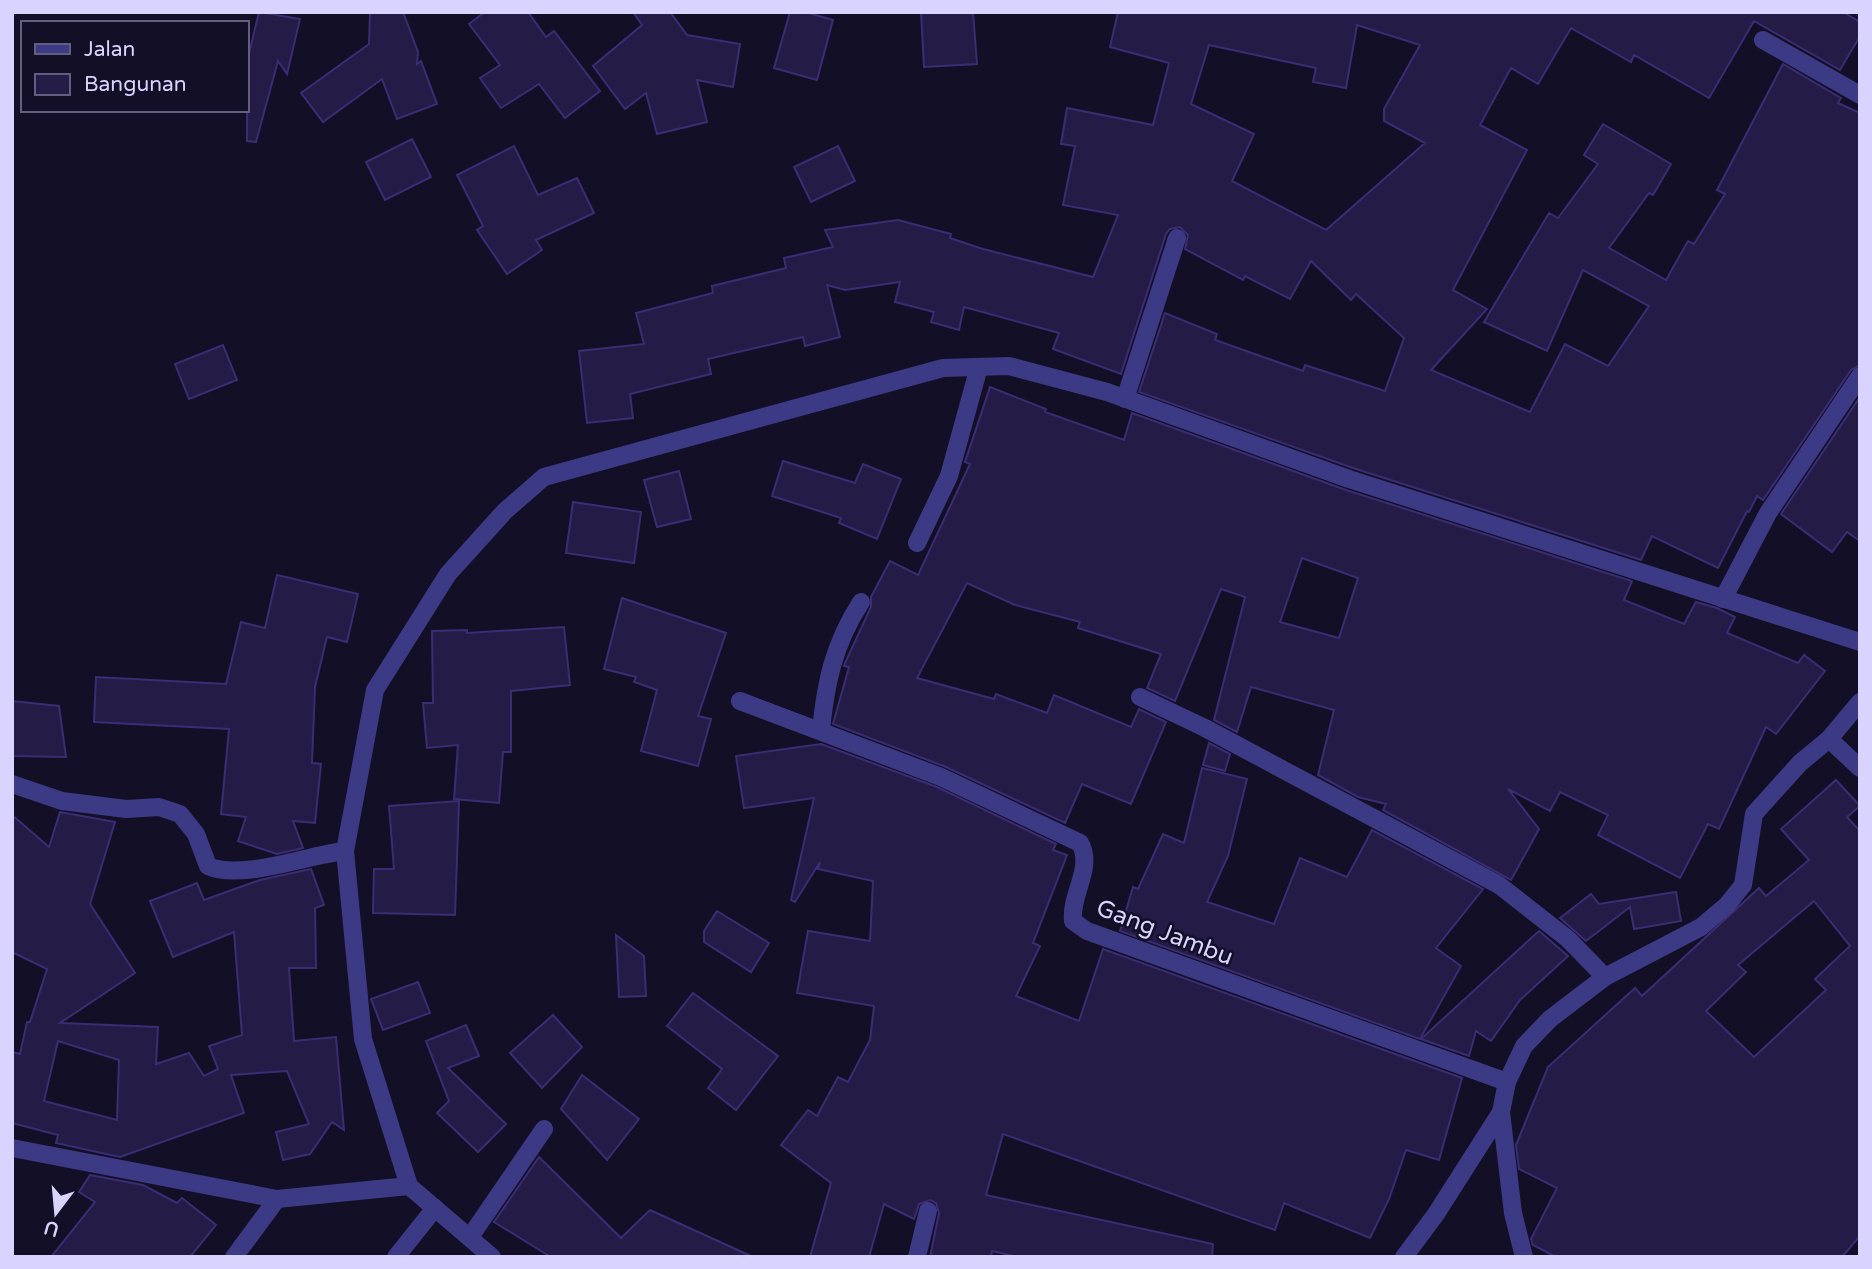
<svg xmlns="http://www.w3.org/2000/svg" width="1872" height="1269" font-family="'Varela Round',sans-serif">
  <rect width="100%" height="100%" fill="#130f26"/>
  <!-- building -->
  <g fill="#241b47" stroke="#3b2d73" stroke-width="2" fill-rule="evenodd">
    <path d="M259 12 300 19 287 74 278 61 256 142 247 141V62Z"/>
    <path d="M370 12H403L418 52 417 64 421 61 437 104 397 119 382 79 323 122 301 93 369 44Z"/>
    <path d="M485 12H528L546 37 554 31 600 91 565 118 539 84 501 108 480 78 500 65 469 24Z"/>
    <path d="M633 12H670L687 35 740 44 733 87 697 80 707 122 657 134 646 93 625 109 593 66 642 25Z"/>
    <path d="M790 12H805L833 20 817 80 774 68Z"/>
    <path d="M921 12H973L977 64 924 67Z"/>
    <path d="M1118 12H1843L1860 22V36L1840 70 1754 21 1709 98 1634 55 1631 62 1571 28 1538 84 1511 68 1480 125 1527 150 1453 290 1487 309 1431 370 1530 412 1565 344 1608 366 1649 306 1583 270 1547 351 1484 322 1549 213 1558 218 1598 164 1584 155 1603 124 1671 164 1653 195 1649 193 1609 248 1666 280 1688 241 1694 244 1725 194 1717 190 1783 64 1841 98 1838 103 1860 113V365L1851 370 1763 500 1757 496 1749 512 1747 511 1718 568 1652 536 1641 560 1353 468 1139 392 1165 313 1217 334 1215 340 1303 371 1305 365 1385 391 1404 338 1356 294 1351 300 1311 261 1290 299 1245 276 1243 280 1185 249 1188 235 1180 227 1170 229 1166 234 1121 374 1053 349 1059 333 964 307 959 330 931 322 934 312 895 302 900 282 845 290 827 285 840 337 805 346 803 337 708 359 711 374 630 394 633 418 587 423 579 351 644 344 636 313 713 293 712 286 786 268 784 258 833 247 825 230 898 220 951 234 950 238 983 249 1093 277 1118 215 1063 205 1075 146 1061 144 1067 108 1153 125 1169 63 1110 47ZM1357 25 1420 45 1384 109V121L1425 143 1326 230 1232 181 1254 134 1191 104 1209 45 1316 68 1313 82 1346 88Z"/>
    <path d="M412 139 431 177 385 200 366 162Z"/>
    <path d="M514 146 538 195 577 178 594 213 536 240 542 250 507 274 477 230 483 226 457 175Z"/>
    <path d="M838 146 855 181 811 202 794 167Z"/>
    <path d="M223 345 237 380 189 399 175 364Z"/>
    <path d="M990 387 1046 409 1045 412 1124 440 1132 413 1346 490 1632 581 1624 600 1684 624 1696 602 1717 608 1735 617 1727 633 1798 663 1804 655 1825 671 1776 734 1766 727 1719 829 1708 824 1680 878 1598 835 1608 815 1560 792 1550 811 1508 789 1539 829 1511 880 1383 810 1386 804 1358 797 1318 775 1334 710 1251 687 1237 732 1214 720 1245 597 1221 589 1175 701 1147 688 1161 654 1078 628 1080 622 1015 605 967 583 917 678 994 699 996 694 1047 713 1054 695 1131 727 1139 709 1166 722 1131 804 1082 784 1065 823 946 767 833 724 849 667 844 666 845 663 871 607V597L890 561 918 575 970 464 965 462ZM1302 558 1358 578 1339 638 1280 622Z"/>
    <path d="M1860 397V541L1847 532 1832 552 1781 514Z"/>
    <path d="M783 461 855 483 863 464 901 479 877 539 839 523 841 518 772 496Z"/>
    <path d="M679 471 691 519 657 527 644 480Z"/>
    <path d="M573 502 641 512 634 563 566 553Z"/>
    <path d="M277 575 358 594 347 642 327 637 315 687 312 763 321 764 315 823 293 821 303 848 277 854 238 841 246 817 221 814 229 729 94 722 96 677 226 684 241 622 265 628Z"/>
    <path d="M622 598 726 633 698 716 711 719 698 766 641 751 657 690 634 682 636 677 604 669Z"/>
    <path d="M564 627 570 685 511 691V752H503L499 803 454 799 458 745 427 748 423 703H433L432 631 467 630V633Z"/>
    <path d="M12 701 59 706 66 757 12 756Z"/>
    <path d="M1209 743 1230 754 1225 771 1203 765Z"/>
    <path d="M821 744 937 787 1056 844 1053 850 1067 855 1033 943 1040 946 1016 996 1079 1021 1103 949 1462 1078 1439 1160 1406 1150 1389 1199 1370 1238 1284 1203 1275 1230 1003 1134 986 1195 1213 1244 1212 1257H1018L992 1251 991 1257H930L939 1213 936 1203 930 1200 919 1204 914 1219 884 1204 869 1257H810L831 1183 781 1145 808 1110 817 1116 838 1077 848 1082 870 1040 874 1006 797 993 808 931 870 941 873 881 818 869 820 862 795 902 791 900 814 798 744 808 736 756Z"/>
    <path d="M1202 768 1247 779 1228 856 1207 902 1274 924 1300 858 1347 877 1372 830 1483 889 1436 948 1461 966 1420 1039 1120 931 1133 887 1138 889 1163 834 1184 843Z"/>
    <path d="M1836 780 1860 806 1847 817 1860 831V1236L1842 1257H1556L1533 1245 1531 1239 1557 1188 1519 1169 1516 1145 1548 1067 1635 988 1642 996 1759 888 1766 896 1809 860 1781 829ZM1814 901 1850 946 1815 979 1826 990 1754 1057 1706 1011 1746 972 1738 965Z"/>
    <path d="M459 801 455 915 373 913 374 869H394L389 806Z"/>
    <path d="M60 812 115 822 90 904 135 973 60 1023 158 1027 156 1064 189 1053 204 1076 218 1069 209 1046 242 1035 234 932 173 957 150 901 197 883 204 900 260 880 311 869 324 905 315 908 316 968H289L294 1041 336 1037 344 1130 332 1122 310 1154 283 1160 276 1132 309 1124 287 1071 231 1075 244 1113 120 1157 56 1143 58 1135 12 1123V1052L20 1054 27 1022H30L47 969 12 952V815L49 847ZM58 1041 119 1060 117 1120 44 1101Z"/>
    <path d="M1676 892 1681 921 1634 929 1630 907 1586 941 1560 918 1591 894 1599 904Z"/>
    <path d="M717 911 769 943 751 972 704 942V931Z"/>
    <path d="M1539 931 1568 956 1520 1000 1491 1041 1476 1031 1469 1056 1421 1039Z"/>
    <path d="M616 935 644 956 646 996 619 997Z"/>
    <path d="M418 982 430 1013 383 1030 371 999Z"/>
    <path d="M693 993 778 1056 736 1110 708 1088 722 1069 667 1026Z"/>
    <path d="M553 1015 582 1047 542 1088 510 1053Z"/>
    <path d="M466 1025 479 1056 448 1068 506 1124 478 1152 437 1113 449 1101 426 1041Z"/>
    <path d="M582 1075 639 1119 607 1160 561 1109Z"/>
    <path d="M539 1157 621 1238 650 1210 753 1257H551L494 1222Z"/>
    <path d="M90 1175 143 1185 177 1203 182 1198 216 1225 190 1257H51L95 1202 79 1192Z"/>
  </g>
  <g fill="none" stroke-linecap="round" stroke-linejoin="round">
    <!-- minor -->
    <g stroke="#3d3a85" stroke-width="18">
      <path d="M1763 40 1860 95"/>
      <path d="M1125 399 1177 238"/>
      <path d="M917 543 949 476 979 367"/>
      <path d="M1723 599 1768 513 1860 376"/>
      <path d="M1140 697 1205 728 1499 885 1568 939 1605 977"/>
      <path d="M740 701 941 777 1080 843C1094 868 1070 894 1073 921L1087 931 1507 1082"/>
      <path d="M821 730C826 681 834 644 861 602"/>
      <path d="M1829 739 1860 768"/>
      <path d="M12 784 62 801 126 809 159 807 180 814 196 834 208 866C241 881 307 855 345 851"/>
      <path d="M12 1148 277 1199 409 1186"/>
      <path d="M470 1237 544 1129"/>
      <path d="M234 1257 277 1199"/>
      <path d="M396 1257 435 1208"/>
      <path d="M492 1257 409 1186 363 1039 345 851 375 690 448 574 505 511 544 477 943 368 1009 366 1107 392 1349 479 1860 642"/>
      <path d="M917 1257 928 1211"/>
      <path d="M1404 1257 1436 1214 1501 1112"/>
      <path d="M1524 1257 1513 1213 1501 1112 1507 1082 1524 1046 1550 1019 1605 977 1701 927 1727 905 1743 885 1754 814 1800 763 1829 739 1860 702"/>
    </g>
  </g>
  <g text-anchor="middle" stroke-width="5" stroke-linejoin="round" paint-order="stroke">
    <!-- street labels -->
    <g font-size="24" fill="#d9d4ff" stroke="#130f26">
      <text transform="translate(1165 932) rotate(21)" y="8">Gang Jambu</text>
    </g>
  </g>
  <!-- border -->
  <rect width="1872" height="1269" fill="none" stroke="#d9d4ff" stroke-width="28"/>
  <!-- legend -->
  <rect x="21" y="21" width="228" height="91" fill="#130f26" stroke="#625e7d" stroke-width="2"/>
  <rect x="35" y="44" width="35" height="10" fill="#3d3a85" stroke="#625e7d" stroke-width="2"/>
  <text x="84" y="56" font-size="21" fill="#d9d4ff">Jalan</text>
  <rect x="35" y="74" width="35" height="21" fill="#241b47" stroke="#625e7d" stroke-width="2"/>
  <text x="84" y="91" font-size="21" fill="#d9d4ff">Bangunan</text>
  <!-- north arrow -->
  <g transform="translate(56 1213) rotate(196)" stroke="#130f26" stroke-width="5" paint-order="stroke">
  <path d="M0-5L12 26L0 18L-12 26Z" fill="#d9d4ff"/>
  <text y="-10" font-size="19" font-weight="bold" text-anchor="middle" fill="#d9d4ff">U</text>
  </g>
</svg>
